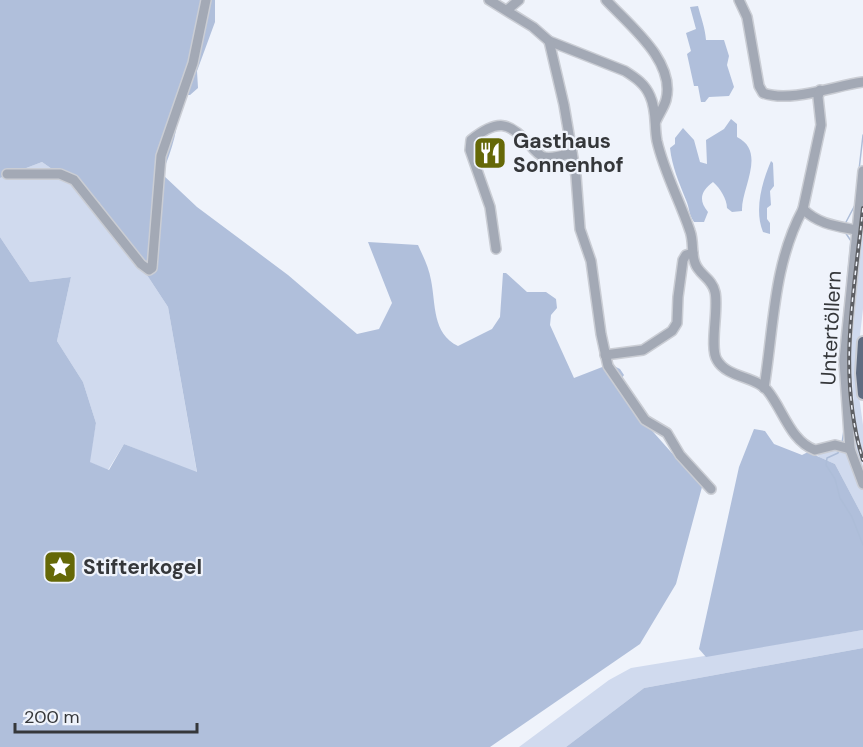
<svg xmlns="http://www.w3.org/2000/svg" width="863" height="747" font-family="'DM Sans',sans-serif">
  <rect width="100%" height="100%" fill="#eff3fb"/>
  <!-- built -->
  <path fill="#e1e9f8" d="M863 171V229L850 351 855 419 863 454V467L845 390Z"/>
  <!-- green -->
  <g fill="#d0daee">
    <path d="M42 162 99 202 168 307 197 473 124 444 108 470 89 462 96 423 83 382 57 341 71 277 30 282 0 237V178Z"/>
    <path d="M863 229V309L859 344 858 389 863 425V454L855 419 850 351Z"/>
    <path d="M852 424 863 467V517L835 464 819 457 815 450 845 446Z"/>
    <path d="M863 630V648L644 688 566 747H519L609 680 631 668Z"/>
  </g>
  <!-- forest -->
  <g fill="#b0bfdb">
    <path d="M0 0H215V22L197 71 198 88 190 95H179C180 123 173 148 162 174L197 207 288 275 357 334 379 329 392 303 368 242 418 245C423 256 429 268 431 280 436 305 432 333 458 346L492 329 500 317 503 273H506L527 292H546L556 299 557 308 551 315 550 325 574 378 610 364 620 369 624 375 620 381 639 416 702 487 676 584 640 644 490 747H0V237L30 282 71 277 57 341 83 382 96 423 90 462 109 470 124 444 197 472 168 307 99 202 42 162 0 178Z"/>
    <path d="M698 6C701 18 705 27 706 40H724L729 56 727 65 734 87 729 96 709 97 705 102H701L698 86H694L687 54 691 51 686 33 696 29 690 7Z"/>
    <path d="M731 119 737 124V137C767 152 741 188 742 211L732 212 727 208C727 199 720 188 713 182 701 191 698 200 708 212L704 222H694C688 213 690 209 686 200 679 182 672 167 670 148L675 144V138L683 128 694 140 700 162 707 164 706 140 724 129Z"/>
    <path d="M771 161 773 163 774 186 770 191 771 205 767 208V219L770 223V234L763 232C754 210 762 182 771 161Z"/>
    <path d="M754 429 765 431 774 444 802 455 808 452 835 464 863 517V630L706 657 699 649 739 467Z"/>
    <path d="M863 648V747H566L644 688Z"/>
  </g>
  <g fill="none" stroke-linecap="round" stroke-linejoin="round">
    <!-- stream -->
    <g stroke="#adbdd8" stroke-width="1.5">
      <path d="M859 170 863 135"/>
      <path d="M845 224 855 205"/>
      <path d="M843 324 851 241 845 232"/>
      <path d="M842 443 844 430"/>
      <path d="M839 450 838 453 827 458 826 465 835 479 840 498 852 517 863 545"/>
    </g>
    <!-- minor casing -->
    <g stroke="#cacdd4" stroke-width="12">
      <g id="minor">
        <path d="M489 0 533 27 549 41 625 71C636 78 645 84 650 96 657 111 654 126 657 141 664 172 680 201 690 231 694 242 691 253 695 263 699 275 712 278 715 292 719 309 709 348 717 360 727 378 755 376 767 390 783 409 790 441 815 450L835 445 850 449"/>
        <path d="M606 0C629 25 676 61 666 100 664 107 659 114 656 121"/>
        <path d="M739 0 747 17 759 86 763 93C790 103 834 86 863 82"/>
        <path d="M507 10 519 0"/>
        <path d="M549 41 564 105 576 176 580 229 591 261 601 334 608 366 645 420 667 433 680 455 711 489"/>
        <path d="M820 90 818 97 821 125 803 209C818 224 836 226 856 230"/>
        <path d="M863 171 844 361 850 449 863 484"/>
        <path d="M7 174H60L74 180 141 264 149 270 152 268 161 156 193 63 206 0"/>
        <path d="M496 249 490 207 470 150 471 140C497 119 509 121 530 145 534 150 538 155 544 157 553 159 564 155 572 153"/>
        <path d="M605 355 643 350 672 331 677 323 678 297 683 260 686 255 693 253"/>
        <path d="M764 388C774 326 773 265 803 209"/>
      </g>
    </g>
    <!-- major casing -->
    <g stroke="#cacdd4" stroke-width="14">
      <path id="major" d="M863 342 861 373 863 394"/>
    </g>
    <!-- minor -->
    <use href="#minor" stroke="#a3a9b5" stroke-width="9"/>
    <!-- major -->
    <use href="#major" stroke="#606c81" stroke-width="10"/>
    <!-- rail casing -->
    <g stroke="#5d5f64" stroke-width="4">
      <path id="rail" d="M863 208C854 293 837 376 863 460"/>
    </g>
    <!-- rail -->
    <use href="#rail" stroke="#eff3fb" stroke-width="1.5" stroke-dasharray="4.5" stroke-linecap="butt"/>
  </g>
  <!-- icons -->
  <defs>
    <g id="restaurant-square" transform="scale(1.725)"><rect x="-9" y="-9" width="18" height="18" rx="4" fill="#656807" stroke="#eff3fb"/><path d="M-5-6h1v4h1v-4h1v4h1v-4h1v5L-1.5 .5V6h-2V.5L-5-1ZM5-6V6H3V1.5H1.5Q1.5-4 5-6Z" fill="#fff"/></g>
    <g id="sight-square" transform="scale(1.725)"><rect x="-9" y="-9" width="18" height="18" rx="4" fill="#656807" stroke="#eff3fb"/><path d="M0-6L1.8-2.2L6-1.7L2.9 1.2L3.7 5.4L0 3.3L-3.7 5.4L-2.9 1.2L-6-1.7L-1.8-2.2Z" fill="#fff"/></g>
  </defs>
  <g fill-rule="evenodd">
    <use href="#restaurant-square" x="490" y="153"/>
    <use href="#sight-square" x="60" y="567"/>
  </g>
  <g text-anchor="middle" stroke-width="4.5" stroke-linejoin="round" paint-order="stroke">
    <!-- poi labels -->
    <g font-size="21" font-weight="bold" fill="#35373a" stroke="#eff3fb" text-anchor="start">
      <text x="513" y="148">Gasthaus<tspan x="513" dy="24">Sonnenhof</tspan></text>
      <text x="83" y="574">Stifterkogel</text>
    </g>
    <!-- street labels -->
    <g font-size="21" fill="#35373a" stroke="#eff3fb">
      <text transform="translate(831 328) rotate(-87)" y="7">Untertöllern</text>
    </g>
  </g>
  <!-- scale -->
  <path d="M15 723v9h182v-9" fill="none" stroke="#35373a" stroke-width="3"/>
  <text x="24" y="723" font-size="18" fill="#35373a" stroke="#eff3fb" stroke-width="4.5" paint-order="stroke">200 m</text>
</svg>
